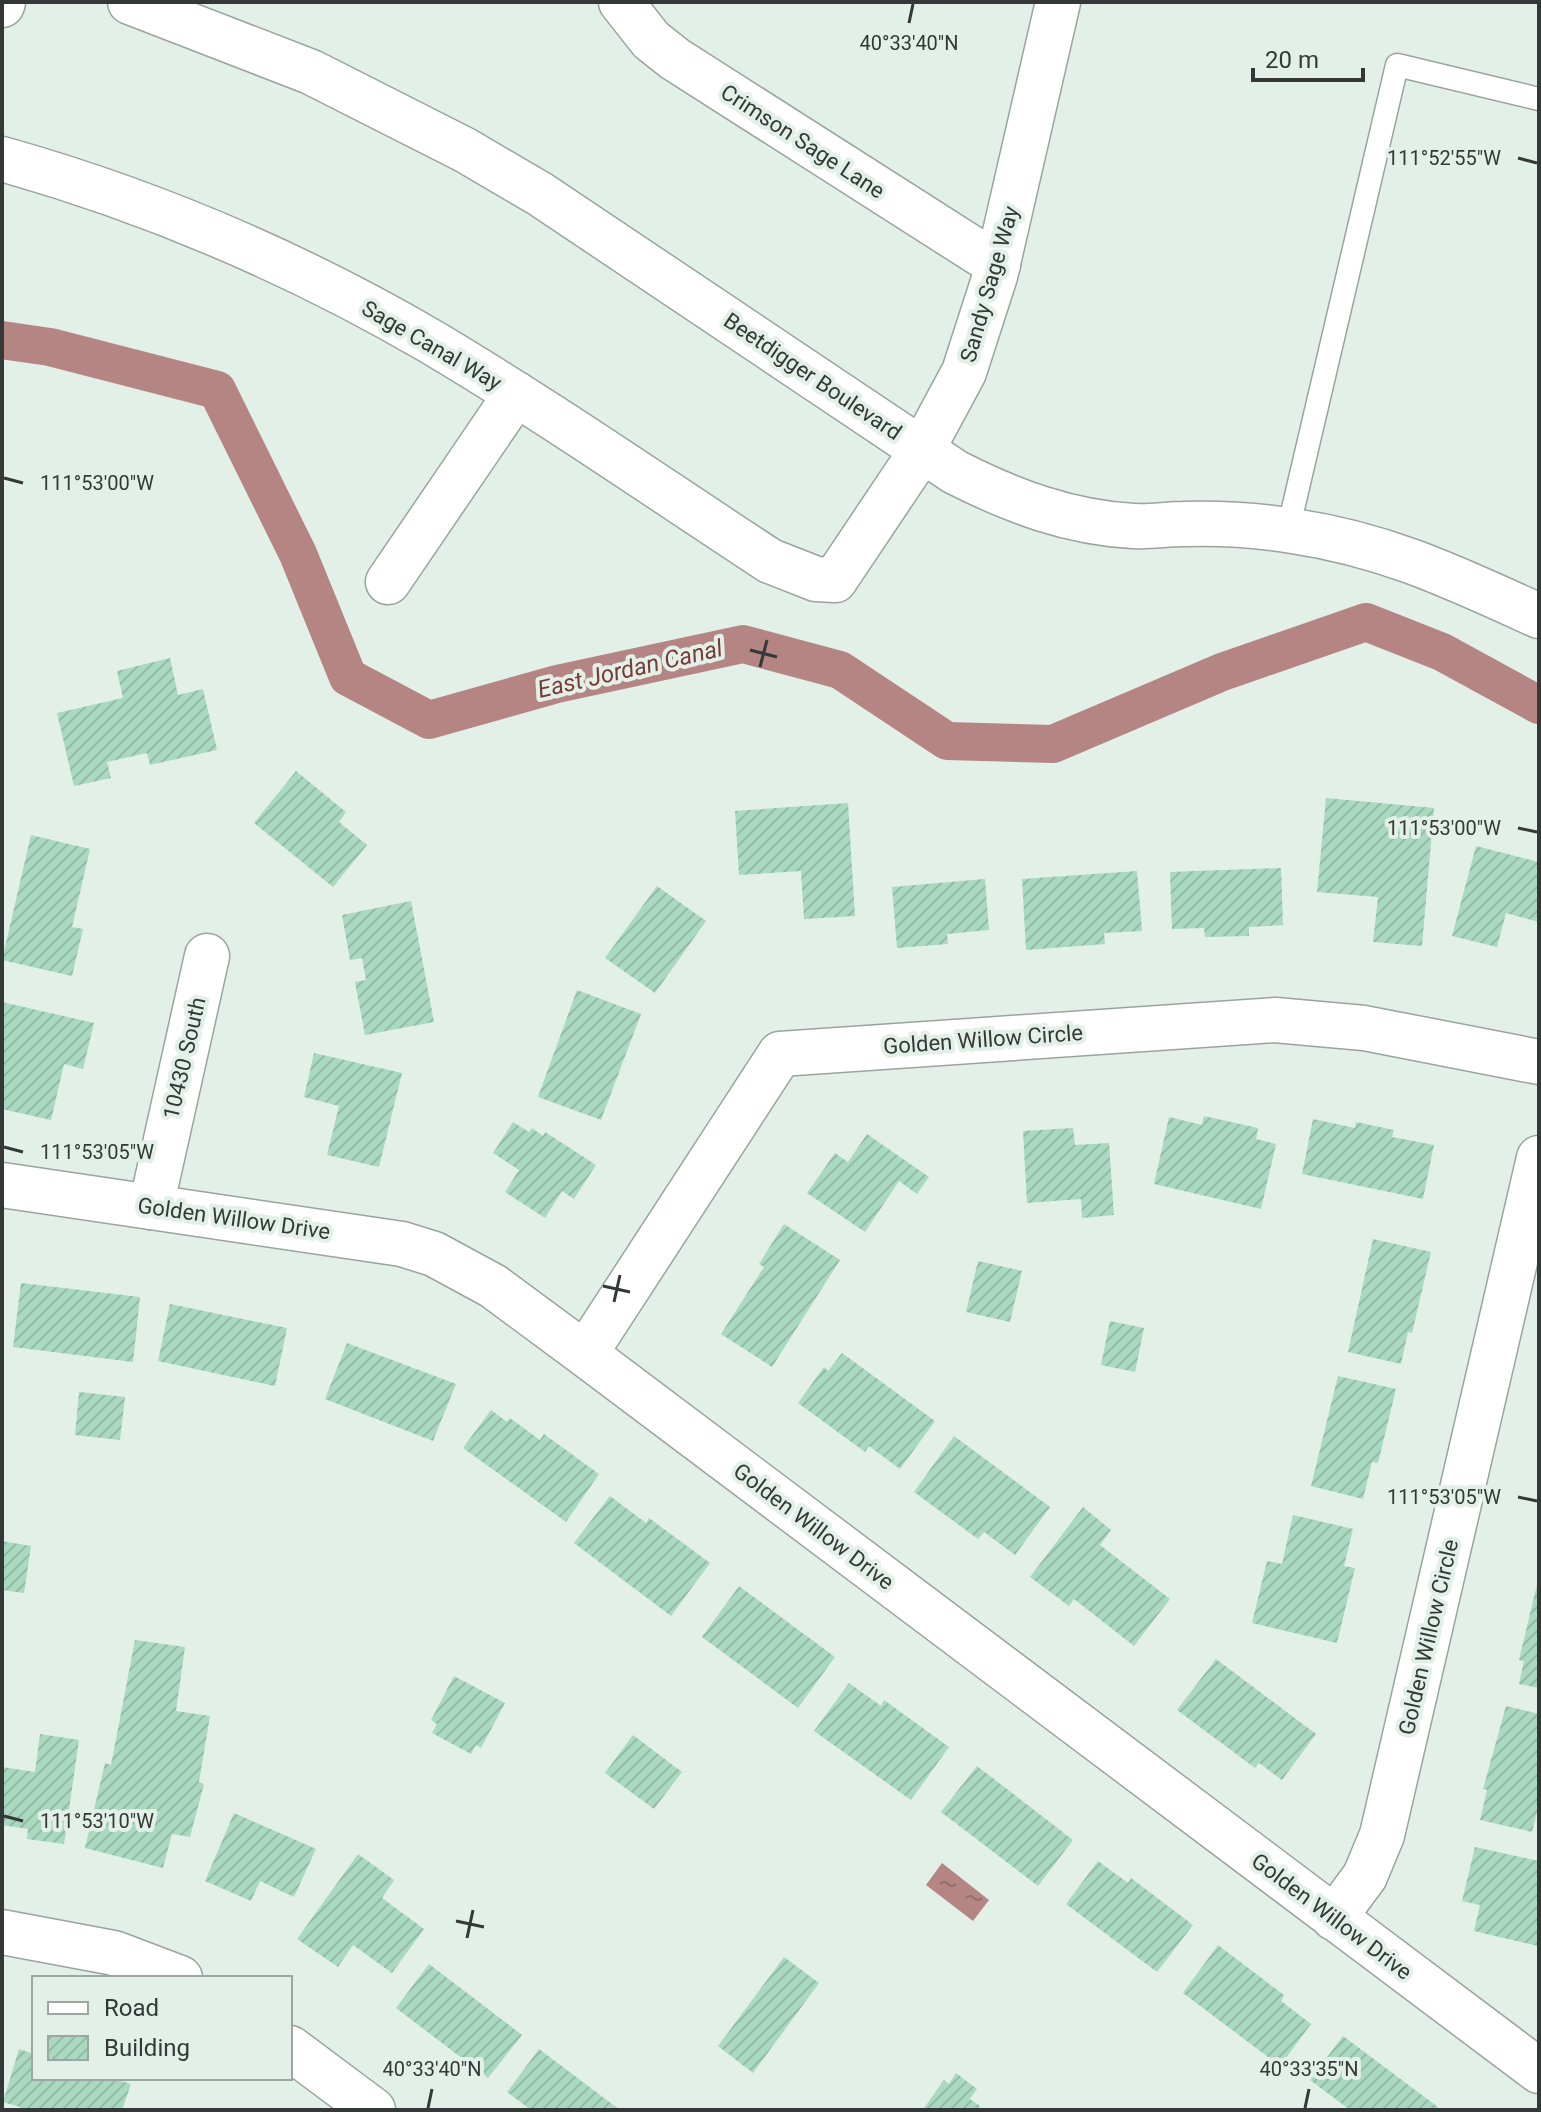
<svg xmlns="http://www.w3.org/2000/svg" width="1541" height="2112" font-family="Roboto,sans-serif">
  <defs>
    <pattern id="water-ripples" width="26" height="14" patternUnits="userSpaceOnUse" patternTransform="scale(2)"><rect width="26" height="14" fill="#b48583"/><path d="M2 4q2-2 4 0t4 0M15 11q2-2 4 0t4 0" fill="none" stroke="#936e6c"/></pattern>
    <pattern id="building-hatch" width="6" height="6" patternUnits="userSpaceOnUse" patternTransform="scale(2)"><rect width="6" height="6" fill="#aad9c1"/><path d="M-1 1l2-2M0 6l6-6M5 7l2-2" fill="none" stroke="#93bba6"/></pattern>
  </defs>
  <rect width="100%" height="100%" fill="#e2f0e8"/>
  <!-- water -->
  <path fill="url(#water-ripples)" d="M942 1863 989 1900 973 1921 926 1885Z"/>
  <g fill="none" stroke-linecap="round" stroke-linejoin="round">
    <!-- canal -->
    <path stroke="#b48583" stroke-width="38" d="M2 340 50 347 217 390 298 554 348 677 429 720 557 684 743 644 840 670 947 741 1053 744 1222 672 1366 622 1442 652 1539 705"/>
  </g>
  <!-- building -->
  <g fill="url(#building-hatch)">
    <path d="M170 658 178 695 203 689 217 750 150 765 147 753 107 762 111 778 74 786 57 713 123 698 117 671Z"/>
    <path d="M296 771 346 812 339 822 367 845 333 887 254 823Z"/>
    <path d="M1326 798 1434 808 1422 946 1373 942 1378 897 1317 892Z"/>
    <path d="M848 803 855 916 804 919 801 871 739 875 735 811Z"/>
    <path d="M31 835 90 849 72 927 83 929 72 976 2 960Z"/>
    <path d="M1476 846 1539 862V922L1506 913 1497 947 1452 936Z"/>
    <path d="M1281 868 1283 925 1249 927V936L1205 937 1204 928 1172 929 1170 872Z"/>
    <path d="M1137 871 1142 931 1104 933 1105 944 1026 950 1022 879Z"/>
    <path d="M985 879 989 930 947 934 948 944 897 948 892 887Z"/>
    <path d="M657 886 706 921 655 993 605 958Z"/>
    <path d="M411 901 434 1022 365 1035 355 982 366 980 362 958 350 960 342 915Z"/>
    <path d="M577 990 641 1014 601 1120 538 1097Z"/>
    <path d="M2 1002 94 1023 83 1069 64 1064 51 1120 2 1109Z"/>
    <path d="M314 1053 402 1073 379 1167 327 1155 339 1106 304 1097Z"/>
    <path d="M1204 1116 1258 1128 1256 1139 1276 1144 1261 1209 1154 1184 1169 1117 1202 1125Z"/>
    <path d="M1313 1119 1355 1128 1356 1122 1394 1130 1392 1137 1434 1145 1423 1199 1302 1174Z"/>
    <path d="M513 1122 529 1132 532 1128 543 1136 545 1132 596 1165 574 1199 562 1191 545 1218 505 1192 519 1170 493 1153Z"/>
    <path d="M1073 1128 1075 1145 1109 1143 1114 1215 1082 1218 1081 1199 1027 1203 1023 1131Z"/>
    <path d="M867 1134 929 1177 917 1194 899 1181 865 1232 807 1193 835 1153 848 1162Z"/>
    <path d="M784 1224 840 1260 772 1367 721 1334 764 1267 759 1264Z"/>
    <path d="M1373 1239 1431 1252 1412 1333 1408 1332 1401 1364 1348 1352Z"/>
    <path d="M978 1261 1022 1271 1010 1322 966 1312Z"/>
    <path d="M21 1283 140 1297 133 1362 13 1347Z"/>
    <path d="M170 1304 287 1328 275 1386 158 1361Z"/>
    <path d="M1110 1321 1144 1328 1135 1372 1101 1365Z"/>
    <path d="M347 1343 456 1384 433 1441 325 1399Z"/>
    <path d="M842 1353 935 1421 900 1469 869 1446 865 1452 798 1403 824 1367 828 1371Z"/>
    <path d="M1338 1376 1396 1389 1378 1463 1372 1462 1363 1499 1311 1486Z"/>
    <path d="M79 1392 125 1397 120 1440 75 1435Z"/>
    <path d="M491 1410 507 1422 510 1418 540 1440 544 1434 599 1474 566 1522 463 1448Z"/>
    <path d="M954 1436 1050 1507 1015 1555 984 1532 978 1539 914 1492Z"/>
    <path d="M610 1496 646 1523 649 1518 710 1563 671 1616 574 1543Z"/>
    <path d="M1083 1507 1111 1530 1100 1545 1170 1599 1134 1646 1074 1599 1069 1606 1030 1577Z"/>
    <path d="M1293 1515 1353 1529 1344 1566 1355 1568 1337 1643 1252 1623 1267 1561 1282 1564Z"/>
    <path d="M2 1541 31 1546 24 1593 2 1590Z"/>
    <path d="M1539 1576V1688L1519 1684 1524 1661 1519 1660Z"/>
    <path d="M739 1586 835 1657 798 1708 702 1637Z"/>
    <path d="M135 1640 185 1647 176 1711 210 1716 199 1782 204 1784 190 1837 172 1834 163 1868 85 1848 105 1763 111 1765Z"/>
    <path d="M1216 1659 1316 1734 1282 1780 1259 1763 1255 1768 1177 1710Z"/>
    <path d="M454 1676 505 1703 481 1748 476 1745 471 1754 432 1733 437 1724 431 1720Z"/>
    <path d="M849 1683 881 1706 884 1700 949 1747 911 1800 814 1731Z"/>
    <path d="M1506 1706 1539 1714V1804L1532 1832 1480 1820 1487 1790 1483 1789Z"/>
    <path d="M40 1734 79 1740 64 1844 27 1839 28 1829 2 1825V1767L35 1772Z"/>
    <path d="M633 1735 682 1772 654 1809 605 1773Z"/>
    <path d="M977 1766 1073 1840 1038 1886 941 1812Z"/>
    <path d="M234 1813 316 1849 294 1897 260 1881 251 1901 205 1881Z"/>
    <path d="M1475 1847 1539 1861 1538 1946 1474 1931 1480 1905 1462 1901Z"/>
    <path d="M358 1854 394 1880 382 1898 424 1929 392 1973 353 1945 338 1967 297 1939Z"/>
    <path d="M1098 1861 1128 1883 1131 1878 1193 1925 1157 1972 1066 1904Z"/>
    <path d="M1218 1945 1284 1995 1281 2001 1311 2024 1280 2066 1183 1993Z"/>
    <path d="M784 1957 819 1983 753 2073 718 2046Z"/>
    <path d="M429 1964 522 2035 488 2078 396 2008Z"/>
    <path d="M1343 2036 1438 2107 1436 2110H1350L1310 2080Z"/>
    <path d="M19 2049 34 2054V2078H111L131 2084 122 2110H19L20 2107 3 2102Z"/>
    <path d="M539 2049 620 2110H531L507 2092Z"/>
    <path d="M956 2073 977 2089 970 2099 980 2106 977 2110 924 2108 944 2080 949 2084Z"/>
  </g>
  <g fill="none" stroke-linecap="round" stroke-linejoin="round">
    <!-- service casing -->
    <g stroke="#98a59e" stroke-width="25">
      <path id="service" d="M1288 530 1397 65 1539 99"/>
    </g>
    <!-- minor casing -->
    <g stroke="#98a59e" stroke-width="47">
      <g id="minor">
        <path d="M130 2 311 72 465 150 540 194 955 472C1012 501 1070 523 1134 526 1150 527 1167 524 1183 524 1220 523 1257 525 1293 531 1387 545 1453 577 1539 616"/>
        <path d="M621 2 651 40 675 59 998 265"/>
        <path d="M2 5 3 2"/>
        <path d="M2 159C151 201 296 263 430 341 546 410 657 487 770 561L816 579 835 580 922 450 964 372 995 276 1058 2"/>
        <path d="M388 582 516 394"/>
        <path d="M2 1185 402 1244 434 1254 493 1286 585 1354 1539 2071"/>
        <path d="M151 1207 207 956"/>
        <path d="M585 1354 780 1054 1275 1020 1364 1028 1539 1062"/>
        <path d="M1334 1918 1365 1876 1382 1835 1539 1158"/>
        <path d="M2 1932 114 1953 180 1978"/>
        <path d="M290 2048 373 2110"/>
      </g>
    </g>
    <!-- service -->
    <use href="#service" stroke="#fff" stroke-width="22"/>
    <!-- minor -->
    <use href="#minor" stroke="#fff" stroke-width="44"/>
  </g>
  <!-- ticks -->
  <path fill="none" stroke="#343937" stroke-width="3" d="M909 23 913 4M1518 158 1537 163M4 478 23 483M750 650 777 657M760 667 767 640M1518 828 1537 832M4 1147 23 1152M603 1286 630 1292M614 1302 620 1275M1518 1497 1537 1501M4 1816 23 1821M456 1921 484 1927M467 1938 473 1910M428 2108 432 2089M1305 2108 1309 2089"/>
  <g text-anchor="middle" stroke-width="8" stroke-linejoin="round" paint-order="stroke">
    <!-- street labels -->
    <g font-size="22" fill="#343937" stroke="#e2f0e8">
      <text transform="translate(803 141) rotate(33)" y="8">Crimson Sage Lane</text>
      <text transform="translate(989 284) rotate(-74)" y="8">Sandy Sage Way</text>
      <text transform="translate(432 345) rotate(30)" y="8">Sage Canal Way</text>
      <text transform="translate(813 376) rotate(34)" y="8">Beetdigger Boulevard</text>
      <text transform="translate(983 1039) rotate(-4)" y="8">Golden Willow Circle</text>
      <text transform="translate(184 1058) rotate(-77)" y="8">10430 South</text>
      <text transform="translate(234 1218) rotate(8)" y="8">Golden Willow Drive</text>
      <text transform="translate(814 1526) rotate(37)" y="8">Golden Willow Drive</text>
      <text transform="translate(1428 1637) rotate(-77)" y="8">Golden Willow Circle</text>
      <text transform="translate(1332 1916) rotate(37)" y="8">Golden Willow Drive</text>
    </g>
    <!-- water labels -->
    <g font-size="24" font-style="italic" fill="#793a3a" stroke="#e2f0e8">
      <text transform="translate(630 669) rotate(-13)" y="8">East Jordan Canal</text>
    </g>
  </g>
  <g font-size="20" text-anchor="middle" fill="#343937" stroke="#e2f0e8" stroke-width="8" stroke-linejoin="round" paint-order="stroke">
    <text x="909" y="50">40°33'40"N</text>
    <text x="1444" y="165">111°52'55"W</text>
    <text x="97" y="490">111°53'00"W</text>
    <text x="1444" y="835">111°53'00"W</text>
    <text x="97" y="1159">111°53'05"W</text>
    <text x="1444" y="1504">111°53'05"W</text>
    <text x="97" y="1828">111°53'10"W</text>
    <text x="432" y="2076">40°33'40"N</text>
    <text x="1309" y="2076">40°33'35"N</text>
  </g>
  <!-- border -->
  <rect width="1541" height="2112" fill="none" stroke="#343937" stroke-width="8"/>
  <!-- legend -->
  <rect x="32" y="1976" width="260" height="104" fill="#e2f0e8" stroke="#9ca7a1" stroke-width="2"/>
  <rect x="48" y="2002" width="40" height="12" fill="#ffffff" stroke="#9ca7a1" stroke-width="2"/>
  <text x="104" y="2016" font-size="24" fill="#343937">Road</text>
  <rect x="48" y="2036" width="40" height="24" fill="url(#building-hatch)" stroke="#9ca7a1" stroke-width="2"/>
  <text x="104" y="2056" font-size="24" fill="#343937">Building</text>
  <!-- scale -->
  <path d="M1253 68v12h110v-12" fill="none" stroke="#343937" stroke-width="4"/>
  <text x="1265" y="68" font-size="24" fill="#343937" stroke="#e2f0e8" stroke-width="6" paint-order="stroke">20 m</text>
</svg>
